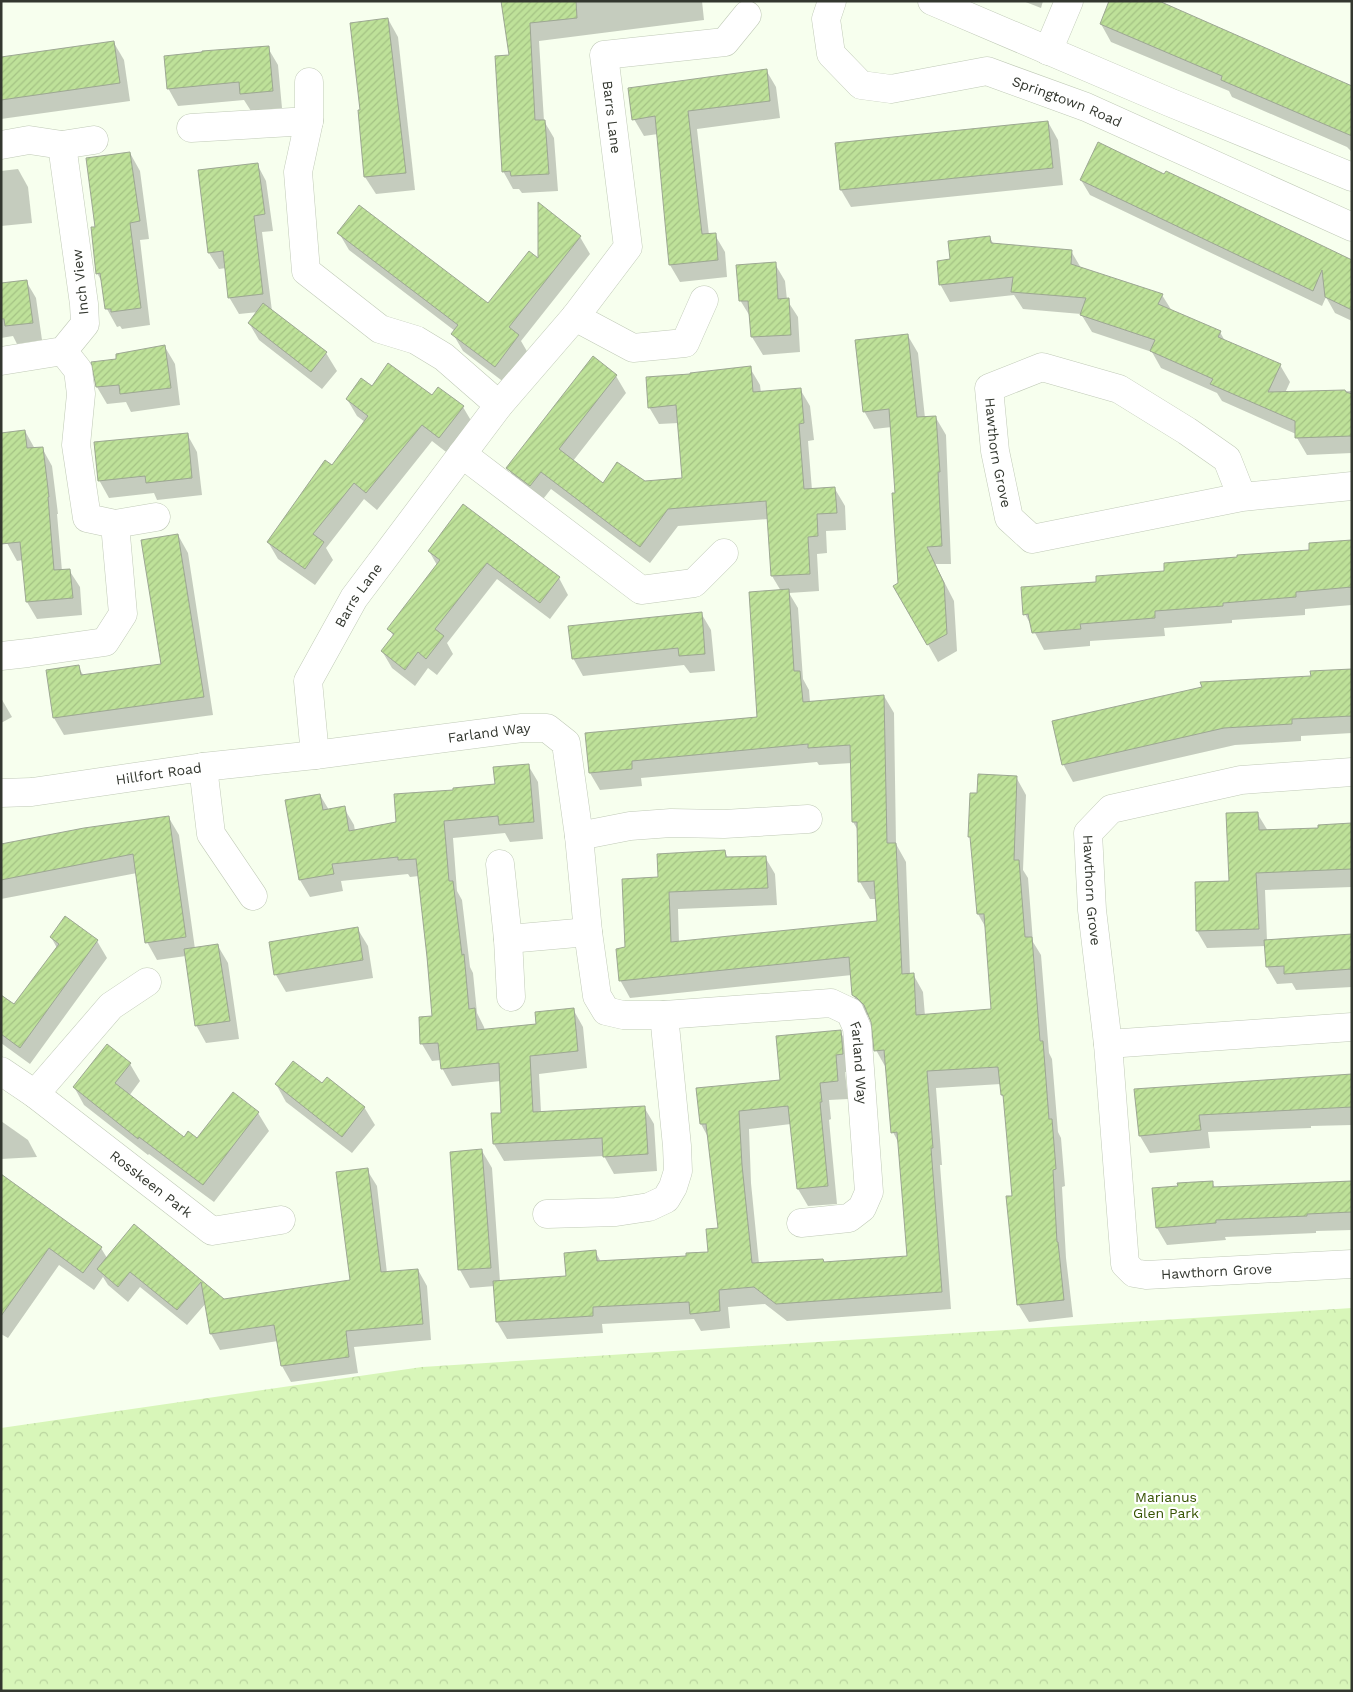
<svg xmlns="http://www.w3.org/2000/svg" width="1353" height="1692" font-family="'Work Sans',sans-serif">
  <defs>
    <pattern id="park-crowns" width="20" height="18" patternUnits="userSpaceOnUse" patternTransform="scale(1.25)"><rect width="20" height="18" fill="#d8f6b9"/><path d="M2 6a3 3 0 1 1 6 0M12 15a3 3 0 1 1 6 0" fill="none" stroke="#bad49f"/></pattern>
    <pattern id="building-hatch" width="6" height="6" patternUnits="userSpaceOnUse" patternTransform="scale(1.25)"><rect width="6" height="6" fill="#bee199"/><path d="M-1 1l2-2M0 6l6-6M5 7l2-2" fill="none" stroke="#a4c284"/></pattern>
  </defs>
  <rect width="100%" height="100%" fill="#f7ffee"/>
  <!-- park -->
  <path fill="url(#park-crowns)" d="M1352 1308V1691H1V1428L422 1367Z"/>
  <!-- shadow -->
  <g fill="#0003">
    <path d="M503 1H702L704 20 539 41 544 121 554 138 558 191 522 193 519 189H513L503 171 510 56Z"/>
    <path d="M1023 1H1043L1041 8Z"/>
    <path d="M388 19 398 37 415 190 376 194 365 177 362 111Z"/>
    <path d="M1101 24 1352 93V152L1347 147 1232 97 1229 91 1111 42Z"/>
    <path d="M114 43 124 60 130 101 1 119V58Z"/>
    <path d="M268 48 278 65 282 108 251 111 244 100 178 106 168 88Z"/>
    <path d="M766 70 776 87 780 118 697 129 709 235H715L725 252 727 277 680 282 670 265 658 134 644 136 634 119Z"/>
    <path d="M1048 122 1058 140 1063 185 851 207 841 190 837 144Z"/>
    <path d="M130 153 140 171 149 239 140 240 150 325 122 329 120 326 117 327 107 309 102 282 97 273 96 229Z"/>
    <path d="M257 164 266 181 273 231 262 232 272 311 326 353 337 371 322 389 259 340 249 323 258 312 239 314 229 297 226 268 219 269 209 253Z"/>
    <path d="M18 169 28 187 32 223 1 226V171Z"/>
    <path d="M1165 176 1352 261V321L1335 313 1326 297 1322 306 1090 195 1081 180Z"/>
    <path d="M339 233 488 305 540 260 580 237 590 254 521 341 528 353 505 383 463 351 453 334 455 331 349 250Z"/>
    <path d="M990 238 994 245 1071 251 1081 268 1162 295 1172 311 1220 332 1225 341 1280 365 1290 382 1285 393 1352 391V453L1307 455 1297 438 1296 434 1222 401 1217 393 1161 368 1152 352 1092 332 1081 314 1023 309 1014 295 950 302 940 284 951 261Z"/>
    <path d="M775 264 785 281 787 300 798 317 800 352 763 355 752 337 751 318 740 300Z"/>
    <path d="M26 281 36 298 42 340 17 344 13 336 1 338V284Z"/>
    <path d="M908 336 918 353 925 418H936L946 435 951 564H935L954 601 957 651 938 662 895 586 900 584 892 427 874 429 864 411Z"/>
    <path d="M165 347 175 364 180 405 131 412 126 402 107 404 97 387 118 360Z"/>
    <path d="M594 358 616 376 626 393 573 461 603 485 683 479 679 423 659 424 649 407 691 375 750 368 760 385 761 393 800 389 810 406 814 440 808 441 812 490 835 489 845 506 846 530 826 531 827 553 817 554 819 591 789 593 798 608 803 679 809 690 810 702 884 696 894 713 896 844 906 862 910 974H913L923 992 925 1016 993 1010 986 928 978 914 972 840 970 836 978 794 1016 777 1026 795 1023 870 1028 878 1033 942 1041 955 1049 1053 1052 1059 1058 1132 1061 1138 1065 1186 1062 1187 1066 1258 1073 1317 1029 1322 1018 1304 1013 1197 1005 1100 1002 1095 1001 1084 936 1088 942 1165H940L951 1309 787 1321 765 1304 728 1307 730 1328 701 1331 694 1319 602 1324 603 1333 507 1339 497 1322 495 1286 470 1288 460 1270 451 1153 482 1151 492 1168 500 1282 568 1278 595 1251 601 1262 687 1257 710 1253 719 1229 709 1139 701 1124 781 1081 840 1031 850 1049 852 1072H845L848 1099 829 1100 831 1119 829 1120 837 1204 808 1206 798 1189 791 1124 749 1129 751 1183 759 1264 825 1263 908 1258 899 1144 893 1132 886 1068 876 1050 873 1021 869 1016 863 1013 853 995 852 975 630 998 620 980 626 948 659 878 724 851 729 859 765 857 775 874 777 905 678 909 679 943 879 922 877 899H870L860 882 859 832 853 822 852 763 819 765 817 762 641 778 642 786 600 790 590 773 758 718 781 591 772 576 768 519 678 526 650 563 551 489 540 503 518 485 508 468Z"/>
    <path d="M372 388 432 396 463 407 473 424 450 455 432 441 377 510 364 499 326 548 333 560 315 585 278 559 268 542 332 467 365 422 357 416 347 399Z"/>
    <path d="M25 431 35 449 42 448 52 466 58 514H57L62 571 69 570 80 587 82 615 37 619 27 602 23 560 17 561 7 543Z"/>
    <path d="M187 434 197 452 202 495 157 500 154 493 109 498 99 480Z"/>
    <path d="M178 535 188 553 213 715 64 735 54 718 78 667 84 676 162 665Z"/>
    <path d="M1352 541V605L1305 609V615L1232 620V623L1164 628 1165 636 1090 641V646L1044 650 1025 614 1098 583 1311 551Z"/>
    <path d="M429 551 559 578 568 595 550 619 497 579 447 643 453 654 437 675 428 668 415 686 392 668 382 651 394 637 389 629 437 565Z"/>
    <path d="M701 613 711 630 715 671 690 673 684 665 583 676 573 658Z"/>
    <path d="M1352 670V733L1301 736V741L1235 745 1073 782 1063 764 1203 688 1312 678Z"/>
    <path d="M1 698 12 717 1 723Z"/>
    <path d="M528 765 538 782 543 839 510 842 505 833 453 838 457 891 462 900 470 967 473 973 477 1013 484 1027 485 1031 538 1025 573 1009 583 1027 587 1068 539 1074 541 1112 644 1107 654 1124 657 1171 614 1174 604 1156 504 1161 494 1144 502 1114 501 1081 452 1086 442 1068 441 1060 432 1061 422 1044 433 1018 419 876 410 877 408 874 341 881 343 891 310 897 300 880 286 801 320 795 329 810 344 808 354 825 355 831 397 823 455 791 496 785Z"/>
    <path d="M1257 813 1268 831 1319 829 1352 824V887L1265 890 1267 941 1352 936V987L1296 990 1292 983 1277 984 1267 967 1266 946 1207 948 1197 931 1230 882Z"/>
    <path d="M169 818 179 835 195 949 218 946 228 963 239 1039 206 1043 196 1025 186 956 157 960 147 942 137 873 1 899V845Z"/>
    <path d="M357 928 368 946 373 978 286 992 276 975 270 943Z"/>
    <path d="M51 937 97 941 107 958 30 1064 1 1043V997L14 1006 57 948Z"/>
    <path d="M130 1064 140 1081 129 1096 184 1139 197 1140 234 1094 258 1113 269 1131 214 1202 149 1154 148 1155 84 1105 74 1087Z"/>
    <path d="M1352 1076V1125L1311 1126V1128L1208 1132 1210 1148 1150 1153 1140 1136 1136 1090Z"/>
    <path d="M276 1084 322 1085 364 1107 375 1125 352 1153 286 1102Z"/>
    <path d="M1 1121 28 1140 37 1157 1 1159Z"/>
    <path d="M367 1170 377 1186 387 1273 418 1270 427 1286 431 1340 354 1347 358 1373 291 1382 282 1366 278 1341 220 1350 211 1334 206 1303 187 1325 140 1287 128 1302 108 1285 103 1277 94 1290 59 1265 8 1338 1 1334V1261L19 1236 101 1248 107 1258 134 1226 224 1300 351 1281Z"/>
    <path d="M1352 1181V1230L1316 1231V1233L1225 1237 1226 1240 1167 1245 1157 1228 1212 1182 1216 1189Z"/>
  </g>
  <!-- building -->
  <g fill="url(#building-hatch)" stroke="#9da793">
    <path d="M501 1H576L577 18 530 23 535 120H545L549 174 511 176 510 171 502 172 495 56 509 55Z"/>
    <path d="M1109 1H1159L1352 86V136L1221 80 1222 76 1100 24Z"/>
    <path d="M388 18 406 173 364 177 358 110H360L350 23Z"/>
    <path d="M114 41 120 83 1 100V57Z"/>
    <path d="M269 46 273 91 240 94 239 82 167 89 164 56 202 52V51Z"/>
    <path d="M767 69 770 101 688 111 702 234 716 233 718 260 669 265 655 116 632 120 628 88Z"/>
    <path d="M1048 121 1053 168 840 190 835 143Z"/>
    <path d="M1098 142 1164 174 1166 171 1219 196 1352 260V310L1325 297 1322 270 1313 291 1080 180Z"/>
    <path d="M130 152 140 221 130 223 141 308 111 312V309H105L100 273 96 274 91 227H95L86 158Z"/>
    <path d="M258 163 265 214 254 216 263 294 228 298 223 251 208 253 198 170Z"/>
    <path d="M538 202 581 236 509 327 519 335 495 367 451 334 458 325 337 233 359 205 488 303 529 251 538 258Z"/>
    <path d="M990 236 991 243 1072 250 1071 264 1163 294 1158 304 1221 331 1218 337 1281 364 1268 392 1345 390 1346 392 1352 394V436L1295 438V421L1210 384 1213 379 1150 351 1155 340 1080 315 1086 298 1011 292 1013 277 939 285 937 261 950 259 948 241Z"/>
    <path d="M776 262 778 299 789 298 791 335 751 337 748 301H739L736 265Z"/>
    <path d="M27 280 33 323 5 326 4 319H1V283Z"/>
    <path d="M263 303 327 352 311 372 248 323Z"/>
    <path d="M908 334 917 417 936 416 940 472H938L942 546 927 547 944 583 947 634 927 645 893 586 898 583 892 493H895L889 409 863 412 855 340Z"/>
    <path d="M165 345 171 388 120 394 119 385 96 387 91 362 116 359V354Z"/>
    <path d="M593 356 617 375 559 449 603 483 617 462 645 481 682 478 676 405 648 408 646 377 690 374V373L751 366 753 392 801 388 804 423 799 424 804 489 835 487 837 513 817 514 818 536 808 537 810 574 771 576 766 501 668 509 640 547 541 472 530 486 506 468Z"/>
    <path d="M388 363 432 395 438 387 464 406 439 438 422 425 366 493 354 483 313 534 324 542 305 569 267 542 325 460 332 465 368 416 346 399 361 378 372 386Z"/>
    <path d="M25 430 27 448 43 447 49 497H48L54 570 70 569 73 598 26 602 20 542 1 544V433Z"/>
    <path d="M188 433 192 478 146 483 145 476 98 481 94 442Z"/>
    <path d="M463 504 560 577 540 603 487 563 435 629 444 636 426 659 418 652 405 670 381 651 394 634 387 629 440 560 428 551Z"/>
    <path d="M178 534 204 697 53 718 46 670 79 665 81 675 161 664 141 540Z"/>
    <path d="M1352 540V587L1296 592V597L1223 603V606L1155 611V618L1080 624 1081 629 1032 633 1028 614 1023 615 1021 587 1096 582V576L1164 571V563L1237 557V555L1309 550V543Z"/>
    <path d="M789 589 794 671H800L803 702 884 695 887 843H896L902 974 914 973 916 1015 991 1009 984 914H977L970 837H968L970 793H977L978 774 1017 776 1014 860H1019L1025 937H1032L1040 1041H1043L1049 1119H1052L1056 1169 1053 1170 1057 1242H1058L1064 1300 1017 1305 1006 1196H1012L1003 1095H1001L998 1067 927 1071 933 1148H931L942 1292 776 1304 754 1287 719 1290 720 1311 690 1314 689 1302 593 1307V1316L496 1322 493 1281 566 1276 564 1253 596 1250 597 1261 686 1256V1253L708 1252 706 1229 718 1228 706 1124H700L696 1088 780 1080 776 1036 841 1030 843 1054 836 1055 838 1081 820 1083 822 1102H820L828 1186 797 1189 788 1106 739 1111 742 1165 752 1263 823 1259 824 1262 907 1256 897 1132 891 1133 884 1050 874 1051 871 1022 864 1005 857 998 852 995 849 957 619 981 616 949 625 947 622 879 658 877 657 854 725 850 726 857 766 856 768 888 669 892 671 942 877 921 874 881 858 882 857 822H852L850 745 808 748V744L632 761V769L589 773 585 733 757 717 749 592Z"/>
    <path d="M702 612 705 654 679 656 678 648 572 659 568 626Z"/>
    <path d="M1352 669V716L1292 719V724L1224 728 1062 765 1052 721 1202 687 1200 682 1311 676 1310 671Z"/>
    <path d="M529 764 534 822 499 825 498 816 444 821 449 881H453L462 955 464 954 469 1009 475 1008 477 1030 536 1024 535 1012 574 1008 578 1051 530 1056 533 1112 645 1106 648 1154 603 1157 602 1138 493 1144 491 1113H501L499 1063 441 1069 438 1043 420 1044 419 1017 432 1016 427 957 416 859 398 860V857L332 864 334 874 299 880 285 800 320 794 323 810 345 806 349 831 396 822 394 794 453 790V788L495 784 493 767Z"/>
    <path d="M1258 812 1259 830 1318 828V825L1352 823V869L1256 873 1259 929 1196 931 1195 882 1229 881 1226 813Z"/>
    <path d="M169 816 186 937 145 943 133 854 1 880V844L84 828Z"/>
    <path d="M65 916 98 940 20 1048 1 1034V995L14 1004 59 944 50 937Z"/>
    <path d="M358 927 363 960 274 975 269 942Z"/>
    <path d="M1352 934V969L1284 974V966L1266 967 1264 940Z"/>
    <path d="M218 944 230 1021 195 1026 184 949Z"/>
    <path d="M107 1044 131 1063 115 1083 184 1137 188 1131 197 1138 233 1092 259 1112 203 1185 139 1137 138 1139 73 1087Z"/>
    <path d="M293 1061 322 1083 327 1077 365 1107 342 1137 275 1084Z"/>
    <path d="M1352 1074V1107L1199 1115 1201 1130 1139 1136 1134 1089Z"/>
    <path d="M482 1149 491 1268 458 1270 450 1152Z"/>
    <path d="M368 1168 381 1272 418 1269 423 1324 346 1331 349 1357 281 1366 274 1325 210 1334 201 1282 177 1310 130 1272 118 1287 97 1269 134 1224 224 1299 350 1280 336 1172Z"/>
    <path d="M1 1174 102 1247 83 1273 49 1248 1 1316Z"/>
    <path d="M1213 1181V1187L1352 1181V1212L1307 1214V1216L1216 1220V1223L1156 1228 1152 1188 1178 1186 1177 1183Z"/>
  </g>
  <g fill="none" stroke-linecap="round" stroke-linejoin="round">
    <!-- street casing -->
    <g stroke="#c0cab7" stroke-width="29">
      <g id="street">
        <path id="s1" d="M832 1 826 19 831 54 861 85 891 89 987 71 1086 107 1352 227"/>
        <path d="M1048 51 1069 1"/>
        <path d="M309 82V121L298 172 306 271 380 329 416 340 444 357 499 405"/>
        <path d="M191 128 309 121"/>
        <path d="M1 145 29 140 62 145 94 140"/>
        <path d="M575 317 633 348 685 343 704 300"/>
        <path d="M63 351 78 370 81 394 76 445 87 518 115 524 156 517"/>
        <path d="M1 361 63 351 85 324 84 304 62 145"/>
        <path d="M462 454 641 590 694 583 724 553"/>
        <path id="s2" d="M1242 497 1227 459 1187 431 1119 389 1042 367 989 388 995 451 1009 518 1032 539 1242 497 1352 486"/>
        <path d="M1 656 28 653 105 642 123 614 115 524"/>
        <path id="s3" d="M315 755 308 681 354 598 499 405 575 317 628 247 604 55 725 42 747 15"/>
        <path d="M203 767 211 834 253 896"/>
        <path id="s4" d="M1352 772 1241 780 1111 809 1088 833 1092 910 1108 1044 1125 1264 1134 1273 1146 1275 1352 1264"/>
        <path id="s5" d="M1 793 32 792 203 767 315 755 522 728H547L566 743 579 836 588 932 597 996 606 1011 623 1015H664L831 1003 850 1012 857 1028 869 1192 862 1208 849 1218 801 1223"/>
        <path d="M579 836 630 826 671 823 724 824 808 819"/>
        <path d="M500 864 508 939 511 997"/>
        <path d="M508 939 588 932"/>
        <path d="M1108 1044 1352 1027"/>
        <path id="s6" d="M1 1071 35 1094 212 1231 281 1220"/>
        <path d="M35 1094 111 1006 147 982"/>
        <path d="M547 1214 616 1212 649 1207 666 1199 673 1187 678 1171 677 1146 664 1015"/>
      </g>
    </g>
    <!-- secondary casing -->
    <g stroke="#c0cab7" stroke-width="29">
      <path id="secondary" d="M932 1 1169 102 1352 177"/>
    </g>
    <!-- street -->
    <use href="#street" stroke="#fff" stroke-width="28"/>
    <!-- secondary -->
    <use href="#secondary" stroke="#fff" stroke-width="28"/>
  </g>
  <g text-anchor="middle" stroke-width="4.5" stroke-linejoin="round" paint-order="stroke">
    <!-- street labels -->
    <g font-size="14" fill="#33372f" stroke="#fff">
      <text dy="5" stroke="none"><textPath href="#s1" startOffset="311">Springtown Road</textPath></text>
      <text transform="translate(612 117) rotate(83)" y="5">Barrs Lane</text>
      <text transform="translate(80 282) rotate(-96)" y="5">Inch View</text>
      <text dy="5" stroke="none"><textPath href="#s2" startOffset="372">Hawthorn Grove</textPath></text>
      <text dy="5" stroke="none"><textPath href="#s3" startOffset="174">Barrs Lane</textPath></text>
      <text dy="5" stroke="none"><textPath href="#s5" startOffset="492">Farland Way</textPath></text>
      <text dy="5" stroke="none"><textPath href="#s5" startOffset="159">Hillfort Road</textPath></text>
      <text dy="5" stroke="none"><textPath href="#s4" startOffset="335">Hawthorn Grove</textPath></text>
      <text dy="5" stroke="none"><textPath href="#s5" startOffset="1146">Farland Way</textPath></text>
      <text dy="5" stroke="none"><textPath href="#s6" startOffset="188">Rosskeen Park</textPath></text>
      <text dy="5" stroke="none"><textPath href="#s4" startOffset="806">Hawthorn Grove</textPath></text>
    </g>
    <!-- park labels -->
    <g font-size="14" fill="#365302" stroke="#fff">
      <text x="1166" y="1502">Marianus<tspan x="1166" dy="16">Glen Park</tspan></text>
    </g>
  </g>
  <!-- border -->
  <rect width="1353" height="1692" fill="none" stroke="#33372f" stroke-width="5"/>
</svg>
